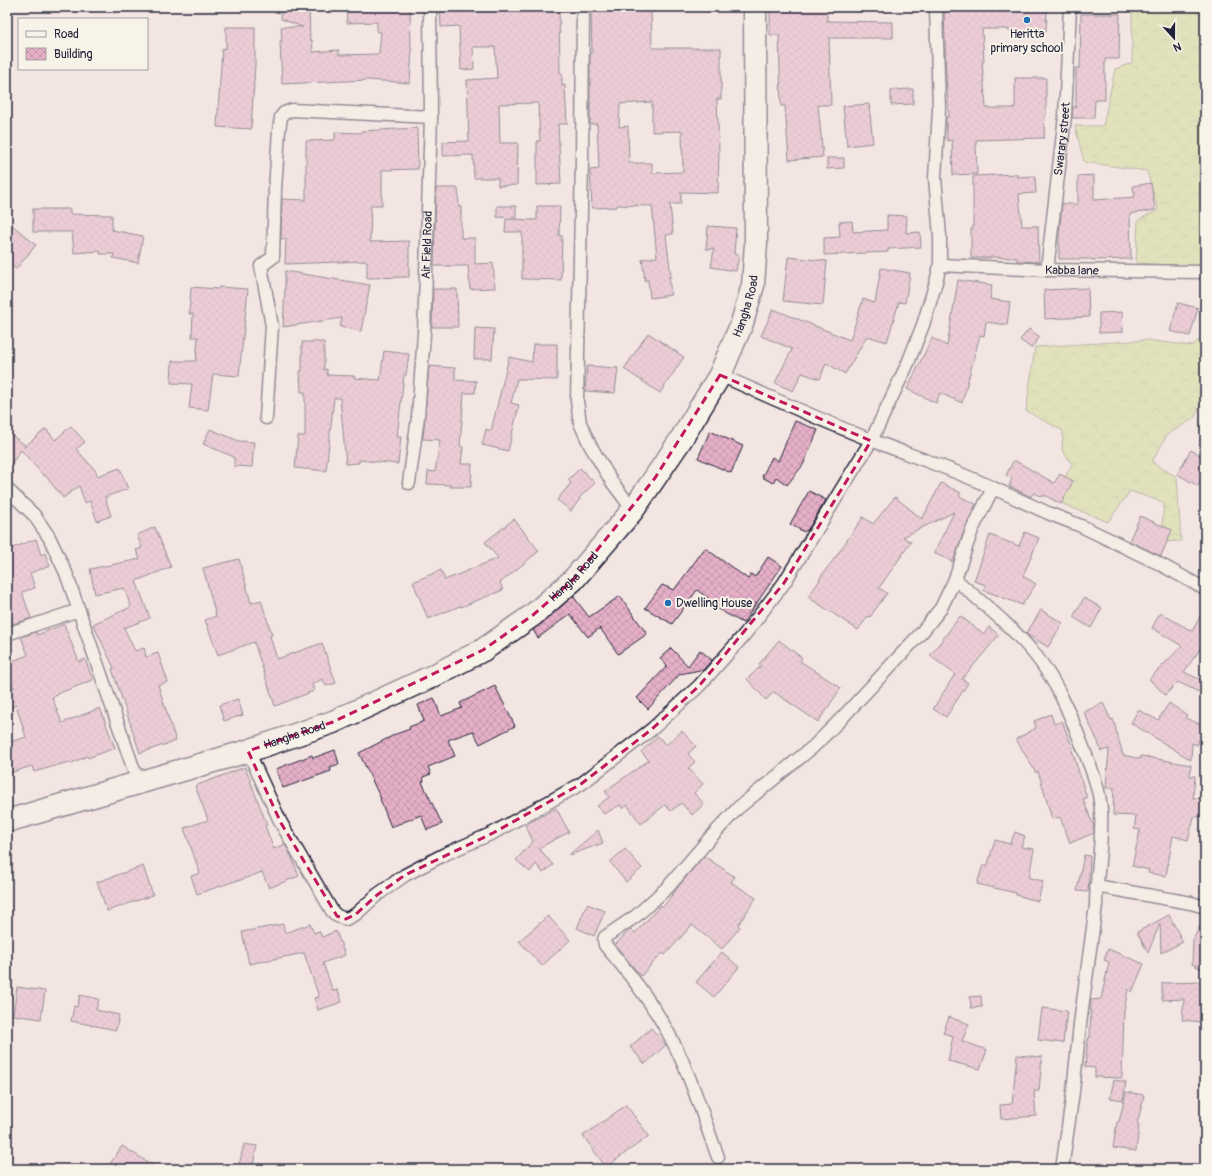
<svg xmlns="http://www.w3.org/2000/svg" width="1212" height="1176" font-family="Pangolin,sans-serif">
  <defs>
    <pattern id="forest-crowns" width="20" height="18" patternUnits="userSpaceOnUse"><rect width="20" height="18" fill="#cddb8f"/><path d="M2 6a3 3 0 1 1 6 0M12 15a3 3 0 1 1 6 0" fill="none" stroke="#b0bc7c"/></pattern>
    <pattern id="building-cross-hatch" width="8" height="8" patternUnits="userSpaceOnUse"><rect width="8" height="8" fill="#e5afc7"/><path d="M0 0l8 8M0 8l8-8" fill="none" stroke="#c496ac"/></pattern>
  </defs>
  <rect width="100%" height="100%" fill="#f3e5e1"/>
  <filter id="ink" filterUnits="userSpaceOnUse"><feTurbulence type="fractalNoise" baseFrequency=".025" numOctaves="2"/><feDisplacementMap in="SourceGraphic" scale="8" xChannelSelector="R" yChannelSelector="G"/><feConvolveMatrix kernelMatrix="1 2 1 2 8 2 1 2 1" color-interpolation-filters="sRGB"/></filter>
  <g filter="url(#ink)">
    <!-- forest -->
    <g fill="url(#forest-crowns)" stroke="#787e65">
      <path d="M1132 7H1205V267L1136 263 1138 220 1158 210 1147 171 1084 162 1075 126H1103L1115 69 1132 63Z"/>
      <path d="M1205 335V397L1194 418 1167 435 1152 462 1177 477 1181 541 1161 542 1164 503 1130 491 1108 522 1053 500 1072 464 1062 450 1063 431 1026 411 1035 347 1147 340 1192 346Z"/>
    </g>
    <!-- building -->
    <g fill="url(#building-cross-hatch)" stroke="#22223b" fill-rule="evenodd">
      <path d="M281 7H309L310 40H312L313 52 339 50V55L379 54 381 32H377V22L347 23 346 7H410L411 49H412L410 83 368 80 282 84 280 41H282L281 27H303L281 19Z"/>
      <path d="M440 7H470V10L506 7H559L560 73H562V86L565 85 567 124H558L561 184 537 185V141H540L538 103 499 104 500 143H518L517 185 498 186V178H474L473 155 443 156V142L469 141 467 80 497 78 495 47H473L474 69 461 70 459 26 441 27Z"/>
      <path d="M591 7H651L652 48H721V99H717L719 151 718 193 681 192V204H670L673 234 666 235 671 277H669L671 295 650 298 648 280 645 281 642 259 657 257 652 206 617 205V207L592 208 590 170 599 169 597 124H590V53H592ZM652 102V132L682 131 683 172 652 173V163H629L628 126 619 127 620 104Z"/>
      <path d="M770 7H827V21L893 22V38H829L831 105H818L823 157 789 160 785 106H781L779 35H770Z"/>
      <path d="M944 7 1047 8 1046 32 1008 31V29H982L984 62H982L986 108H1015V78H1046V115H1045L1044 138 976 140 977 174 953 175 952 140 947 141 946 120V117H949L946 76Z"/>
      <path d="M1081 14H1120L1119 59H1105V100H1095L1094 118H1072L1073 107H1076V68H1080Z"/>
      <path d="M226 27H255V65L251 129 217 127 222 49 226 48Z"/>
      <path d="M913 89V104L891 105V90Z"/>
      <path d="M869 104 873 143 847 146 843 106Z"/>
      <path d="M417 128 418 169 382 170V205H371L370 242 409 241V277L367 278V261L285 264 286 239H281L282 199 306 200V141L335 140V132L361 133V131Z"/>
      <path d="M827 158H844V168L827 169Z"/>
      <path d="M1017 174V177L1035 176 1036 193 1019 194 1022 226H1038L1039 262 1017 261V258L990 257V258H971V229H973V176Z"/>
      <path d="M1094 175V200L1135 197 1133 186 1151 183 1155 210 1130 214 1131 259 1092 260V259H1059V236L1062 204H1078V176Z"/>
      <path d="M436 188H458L459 207H461V238H475V264L493 263 495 288 470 289 468 266H434Z"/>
      <path d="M497 206H516V218L497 217Z"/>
      <path d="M537 206H560L559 236H562L561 280 522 279V232H505L506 219 537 220Z"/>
      <path d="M33 209H70V214L112 215V230L143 236 138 263 113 258 114 254H100V251L74 253 72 232H33Z"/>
      <path d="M887 215 907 216 906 233 920 232 921 247 888 249V252L824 255V238L840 237 839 222 852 221 853 232 887 230Z"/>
      <path d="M12 225 36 245 16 269 7 262V232Z"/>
      <path d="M708 226 736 228 734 254 739 255 736 271 711 267 714 249H706Z"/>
      <path d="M788 257 827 261 823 305 783 301Z"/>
      <path d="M881 268 910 273 905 303 899 302 887 342 867 336 845 374 826 363 820 379 802 373 793 391 775 383 792 349 761 336 773 309 850 340 863 299 875 303Z"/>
      <path d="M285 271 370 285 361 331 340 327 342 318 283 327 285 287Z"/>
      <path d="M958 280 992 285 990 299 1010 302 1007 325 986 322 984 336 980 335 962 403 940 393 936 403 907 389 932 338 947 346Z"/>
      <path d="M191 287 218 289 219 287 248 289 239 376 213 374 208 410 189 408 192 384 171 383 172 361H196L198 337H192L193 314H189Z"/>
      <path d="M1088 288 1089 317 1045 319 1044 290Z"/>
      <path d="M433 289H457L458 327H432Z"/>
      <path d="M1178 303 1198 308 1190 336 1170 331Z"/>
      <path d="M1122 312 1123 332 1099 333V313Z"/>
      <path d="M475 328 494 329 492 359H474Z"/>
      <path d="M1029 329 1040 337 1031 348 1020 340Z"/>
      <path d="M648 333 684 357 660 393 624 369Z"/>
      <path d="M302 342H324V370L327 369V375L354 376V378L380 380 384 351 409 354 406 375H404L397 437H401L398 464 359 460V463L346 464 340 398H334L326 471 295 468 298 436H305V392H301L300 371H302Z"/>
      <path d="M533 344H557V380L517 379 511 403 519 405 508 451 482 445 486 429 491 431 509 357 532 362Z"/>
      <path d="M429 366 455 368V380L476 381 475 393H464L460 446 463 447 461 464H472L471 487H450L451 485 427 484 428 471 435 472 440 440 423 439Z"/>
      <path d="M587 366 618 368 615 393 585 391Z"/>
      <path d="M795 421 818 430 803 465 787 485 776 477 773 483 762 477 772 457 778 461Z"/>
      <path d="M71 426 85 442 76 449 96 471 97 476 120 468 128 489 105 497 111 516 97 521 90 501 85 503 79 486 63 498 45 475 44 476 21 450 7 470V432L25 445 24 447 46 429 55 440Z"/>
      <path d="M210 429 239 441 254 442 252 467 234 466V457L203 444Z"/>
      <path d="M710 431 743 446 731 473 698 458Z"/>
      <path d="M1191 450 1205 458V475L1198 486 1177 474Z"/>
      <path d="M1014 460 1054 483 1060 474 1073 481 1061 504 1044 495 1043 497 1033 493 1031 497 1009 486 1012 478 1006 475Z"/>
      <path d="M580 468 595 483 579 498 580 499 571 511 557 500 571 483 568 480Z"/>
      <path d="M941 483 961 493 959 496 976 504 965 528 953 562 934 553 954 512 903 537 911 542 879 588 887 593 870 617 868 616 858 630 808 597 820 580 819 579 837 555 863 517 873 524 895 497 922 519Z"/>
      <path d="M809 491 826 500 807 531 806 530 804 532 790 524Z"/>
      <path d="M1140 516 1172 530 1161 556 1129 541Z"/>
      <path d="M514 519 539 551 500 583 503 590 461 607 460 606 428 619 413 582 441 570 445 580 498 558 485 542Z"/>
      <path d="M155 527 171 567 136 581 150 618 124 628 135 651 144 648 146 657 158 653 168 682 158 685 176 741 140 753 112 669 114 668 93 624 131 607 124 588 95 594 90 569 140 559 136 550 142 548 137 535Z"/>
      <path d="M1025 532 1039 538 1023 576 1036 584 1022 605 983 590 986 585 974 581 990 535 1019 546Z"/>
      <path d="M36 539 41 555 45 553 50 566 30 573 35 588 22 592 31 618 10 625 7 617V550Z"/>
      <path d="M705 548 748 579 751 574 755 577 768 557 782 566 743 623 714 607 716 604 697 590 672 624 645 608 662 585 674 590Z"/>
      <path d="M239 559 251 603 261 600 272 635 270 636 277 659 322 643 336 683 326 686 323 679 312 684 314 691 275 706 254 642 218 655 205 620 216 616 203 568Z"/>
      <path d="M573 596 589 617 620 596 647 634 618 654 600 628 588 637 570 614 538 638 533 630Z"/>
      <path d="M1084 598 1102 608 1091 628 1073 617Z"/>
      <path d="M1205 608V642L1184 672 1205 682V695L1178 682 1165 695 1149 679 1182 646 1152 628 1160 613 1192 631Z"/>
      <path d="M1041 610 1063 623 1048 647 1026 634Z"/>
      <path d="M960 616 984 634 989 627 999 635 962 679 968 683 946 717 933 709 955 674 930 656Z"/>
      <path d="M64 624 79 662 85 659 93 680 57 694 58 695 52 697 62 723 100 708 115 748 88 758 87 756 70 764 69 762 34 772 32 766 7 774V743L26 737 16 705 7 709V691L14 688 7 672V663L28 655 21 637 36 632 37 635Z"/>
      <path d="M779 640 802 658 800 661 841 688 818 722 774 692 766 700 747 679 761 666 759 664Z"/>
      <path d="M671 648 688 666 700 650 712 660 702 671 700 670 680 674 648 709 637 698 667 666 660 658Z"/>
      <path d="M495 686 515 726 480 744 473 731 448 740 455 756 428 767 431 774 423 777 424 781 422 782 442 824 427 830 421 815 391 827 380 799H381L359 753 396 734 410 729 409 727 424 721 418 705 434 698 441 716 462 708 460 703Z"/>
      <path d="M238 699 243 715 224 721 219 705Z"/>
      <path d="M1103 703 1111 720 1113 719 1123 755 1141 759V756L1191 765 1190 776H1195L1193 798H1205V816L1194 817 1188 840 1173 836 1166 876 1148 873 1149 870 1132 866 1140 830 1134 829 1136 816 1113 815 1114 788H1106L1109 749 1101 751 1098 742 1084 712Z"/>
      <path d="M1169 703 1187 715 1185 718 1205 726 1197 745 1192 743 1191 760 1131 723 1138 710 1158 720Z"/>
      <path d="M1051 714 1054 724 1062 721 1073 749 1072 750 1087 798 1083 799 1094 827V833L1070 843 1060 817 1052 819 1038 771 1036 773 1016 739 1036 728 1034 721Z"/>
      <path d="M682 731 696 746 688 754 695 762 688 768 703 784 694 793 704 804 692 815 681 803 671 811 665 805 641 824 627 805 623 809 620 805 604 814 597 806 609 797 605 791 649 760 641 752 658 736 666 745Z"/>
      <path d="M335 750 339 764 330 767 331 771 283 788 276 769 312 755 313 758Z"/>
      <path d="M245 767 267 825 265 826 274 849 285 844 291 856 299 876 269 888 262 872 238 881V880L197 894 191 876 200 873 184 828 208 820 195 786Z"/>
      <path d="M556 808 569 832 539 848 553 865 543 873 536 864 530 872 516 860 533 841 525 825Z"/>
      <path d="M598 830 603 843 570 855V854Z"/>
      <path d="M1015 832 1025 836 1021 847 1034 849 1029 878 1043 881 1038 901 1016 895V893L977 884 983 865 987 867 995 840 1010 844Z"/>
      <path d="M625 849 642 868 626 882 610 862Z"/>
      <path d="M1084 855 1090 856 1088 892 1077 891Z"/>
      <path d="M704 856 735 877 731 882 756 898 738 925 740 927 722 949 692 925 665 955 662 953 641 976 615 945 629 930 631 929 635 933 661 905 663 907 678 887Z"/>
      <path d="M143 866 153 895 107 911 97 882Z"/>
      <path d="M587 904 605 911 594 936 577 928Z"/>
      <path d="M1169 915 1183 942 1161 953 1160 923 1148 953 1137 932Z"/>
      <path d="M548 916 570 940 542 966 519 941Z"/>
      <path d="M1205 916V971L1192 964 1193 940Z"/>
      <path d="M283 924 285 933 310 924 314 933 319 931 322 937 336 931 345 955 323 963 333 991 338 990 342 1002 318 1010 314 998 319 997 304 953 249 964 242 932Z"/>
      <path d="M1108 949 1144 964 1132 992 1128 989 1124 1011 1122 1078 1095 1077V1068L1085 1067 1088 1038H1090L1091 1000 1101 999 1109 962 1104 960Z"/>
      <path d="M722 952 739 967 714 997 696 982Z"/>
      <path d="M1205 982V997L1203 996 1201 1022 1182 1020 1184 999 1162 1000V983Z"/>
      <path d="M17 987 45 991 41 1019 13 1015Z"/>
      <path d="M80 995 99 999 96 1010 119 1015 116 1030 71 1021 74 1006 77 1007Z"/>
      <path d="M981 996 982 1007 971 1008 970 997Z"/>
      <path d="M1042 1008 1067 1011 1063 1043 1038 1040Z"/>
      <path d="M949 1017 969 1024 962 1041 987 1050 980 1069 948 1061 953 1036 943 1033Z"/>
      <path d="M651 1028 666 1045 645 1064 630 1047Z"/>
      <path d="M1017 1055 1042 1057 1039 1091H1034L1036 1116 1001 1119 1000 1105 1012 1104Z"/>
      <path d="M1114 1080 1126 1082 1123 1100 1110 1098Z"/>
      <path d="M1126 1092 1144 1095 1137 1125H1139L1136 1151 1113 1148 1117 1122H1119Z"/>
      <path d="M626 1105 649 1136 606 1167 583 1136Z"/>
      <path d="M244 1144 257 1146 252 1169H238Z"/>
      <path d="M122 1146 159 1169H118L110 1164Z"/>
    </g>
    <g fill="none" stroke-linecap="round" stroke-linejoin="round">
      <!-- street casing -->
      <g stroke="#22223b" stroke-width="15">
        <g id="street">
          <path d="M583 7 582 161 577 401 580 423 590 445 612 482 633 510"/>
          <path id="s1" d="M940 265 1047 270 1205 272"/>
          <path id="s2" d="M1047 270 1065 116 1070 7"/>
          <path d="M720 375C770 397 820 420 871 440 912 456 953 469 993 488L972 530 955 579C981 602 1015 629 1036 656 1057 682 1070 714 1082 745 1090 766 1100 788 1101 811 1103 843 1096 874 1096 905L1080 1024 1073 1092 1062 1169"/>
          <path d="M266 418 272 326 261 266 273 257 275 189 279 131 281 117 284 113 292 110 431 117"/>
          <path id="s3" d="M409 483 418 417 424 334 431 117 430 7"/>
          <path d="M993 488 1048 513 1081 526 1156 562 1205 589"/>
          <path d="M7 489 34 515 49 537 66 573 138 782"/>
          <path d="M7 634 79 610"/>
          <path d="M248 751 281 823 332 911 337 916 346 919 356 914 377 895 405 875 445 854 493 833 581 784 652 729 699 686 745 634 784 583 871 441 908 363 923 325 936 282 940 265V236L935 178 939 109 936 7"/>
          <path d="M1096 886 1191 903 1205 907"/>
          <path d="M718 1157C704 1121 694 1083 676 1048 658 1010 632 976 605 945L604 940 605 937 636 916 668 887 710 838 738 808 813 747 841 719 922 632 941 608 955 579"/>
        </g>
      </g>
      <!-- highway casing -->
      <g stroke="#22223b" stroke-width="25">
        <g id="highway">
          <path id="s4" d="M7 821 248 751 333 722 435 675 483 650 533 615 573 580 633 510 680 441 720 375 742 323 753 285 756 243 755 7"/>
        </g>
      </g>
      <!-- street -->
      <use href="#street" stroke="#f7f3e8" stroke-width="12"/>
      <!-- highway -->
      <use href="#highway" stroke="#f7f3e8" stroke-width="22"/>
    </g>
  </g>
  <!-- marked area -->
  <path d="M0 0H1212V1176H0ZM720 375 871 441 784 583 699 686 652 729 581 784 493 833 405 875 377 895 356 914 346 919 337 916 281 823 248 751 333 722 483 650 533 615 573 580 655 478Z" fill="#f3e5e1" fill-opacity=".55" fill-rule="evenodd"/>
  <path fill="none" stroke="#c2185b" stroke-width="3" stroke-dasharray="8 5" stroke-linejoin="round" d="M720 375 871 441 784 583 699 686 652 729 581 784 493 833 405 875 377 895 356 914 346 919 337 916 281 823 248 751 333 722 483 650 533 615 573 580 655 478Z"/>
  <!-- markers -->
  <g fill="#1f6fb2" stroke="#f7f3e8" stroke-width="1.5">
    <circle cx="1027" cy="20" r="4"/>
    <circle cx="668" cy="603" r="4"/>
  </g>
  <g text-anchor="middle" stroke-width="4" stroke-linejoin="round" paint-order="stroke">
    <!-- poi labels -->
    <g font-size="12" fill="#22223b" stroke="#f7f3e8">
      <text x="1027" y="38">Heritta<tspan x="1027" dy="14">primary school</tspan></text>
      <text x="676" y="607" text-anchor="start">Dwelling House</text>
    </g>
    <!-- street labels -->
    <g font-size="12" fill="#22223b" stroke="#f7f3e8">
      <text dy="4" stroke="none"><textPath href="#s2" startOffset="132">Swarary street</textPath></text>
      <text dy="4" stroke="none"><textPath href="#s3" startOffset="239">Air Field Road</textPath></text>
      <text dy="4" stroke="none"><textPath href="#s1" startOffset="132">Kabba lane</textPath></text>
      <text dy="4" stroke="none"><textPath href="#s4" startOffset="948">Hangha Road</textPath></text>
      <text dy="4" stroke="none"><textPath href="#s4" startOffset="624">Hangha Road</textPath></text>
      <text dy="4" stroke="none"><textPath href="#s4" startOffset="300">Hangha Road</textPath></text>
    </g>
  </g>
  <!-- margin -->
  <rect width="1212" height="1176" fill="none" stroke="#f7f3e8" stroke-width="24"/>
  <rect x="12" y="12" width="1188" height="1152" fill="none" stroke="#22223b" stroke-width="1.5" filter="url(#ink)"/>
  <!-- legend -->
  <rect x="18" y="18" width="130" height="52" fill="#f7f3e8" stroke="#a29fa3"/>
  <rect x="26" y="31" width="20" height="6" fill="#f7f3e8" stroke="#a29fa3"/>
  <text x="54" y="38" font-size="12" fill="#22223b">Road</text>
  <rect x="26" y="48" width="20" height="12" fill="url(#building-cross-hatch)" stroke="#a29fa3"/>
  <text x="54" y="58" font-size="12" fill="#22223b">Building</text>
  <!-- north arrow -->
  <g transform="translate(1174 38) rotate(159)" stroke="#f7f3e8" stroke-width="3" paint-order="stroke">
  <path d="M0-3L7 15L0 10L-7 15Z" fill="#22223b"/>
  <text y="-6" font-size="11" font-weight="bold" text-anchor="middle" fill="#22223b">N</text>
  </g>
</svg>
